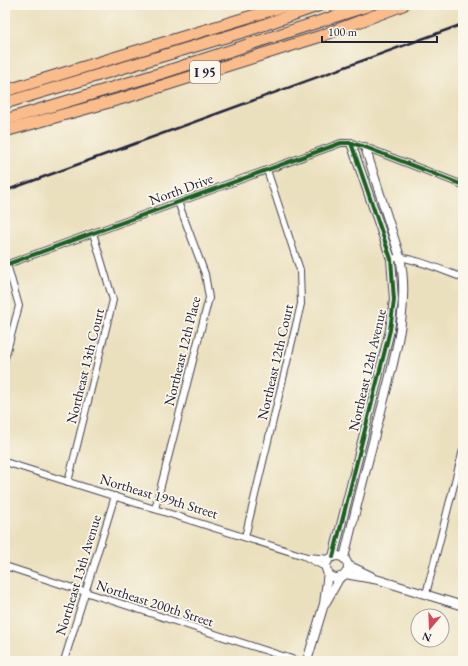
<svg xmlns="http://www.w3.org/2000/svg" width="468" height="666" font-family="'EB Garamond',serif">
  <rect width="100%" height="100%" fill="#fbf7ec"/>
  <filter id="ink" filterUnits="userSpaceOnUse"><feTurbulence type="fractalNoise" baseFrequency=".025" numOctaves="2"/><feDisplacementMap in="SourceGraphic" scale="8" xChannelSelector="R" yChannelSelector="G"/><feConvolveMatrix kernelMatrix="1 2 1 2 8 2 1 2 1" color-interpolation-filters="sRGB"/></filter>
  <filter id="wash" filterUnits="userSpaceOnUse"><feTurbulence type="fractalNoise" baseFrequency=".012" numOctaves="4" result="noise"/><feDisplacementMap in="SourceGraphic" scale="16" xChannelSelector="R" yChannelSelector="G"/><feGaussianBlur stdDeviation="0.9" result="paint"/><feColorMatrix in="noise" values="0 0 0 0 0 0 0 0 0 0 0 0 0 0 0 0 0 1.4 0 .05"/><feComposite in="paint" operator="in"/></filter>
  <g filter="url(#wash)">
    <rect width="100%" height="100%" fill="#ebe0be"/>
  </g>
  <g filter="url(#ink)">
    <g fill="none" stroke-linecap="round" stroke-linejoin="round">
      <!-- minor casing -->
      <g stroke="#403e4f" stroke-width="8">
        <g id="minor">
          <path d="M396 258C409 255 449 273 463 278"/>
          <path d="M5 265 341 143H351L365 147 463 185"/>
          <path d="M5 358 19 306 7 264"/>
          <path d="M5 462 304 556 327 568"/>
          <path d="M68 482 113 300 93 233"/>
          <path d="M155 509 209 298 205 274 178 202"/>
          <path d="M245 537 301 304 300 270 267 170"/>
          <path d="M308 557 330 559"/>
          <path d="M5 566 298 661"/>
          <path d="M426 594 463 450"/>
          <path d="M64 661 115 496"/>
        </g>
      </g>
      <!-- tertiary casing -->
      <g stroke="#403e4f" stroke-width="10">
        <g id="tertiary">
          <circle cx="337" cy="567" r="11"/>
          <path d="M333 557 390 330 394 300 391 259 351 143"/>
          <path d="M344 558C355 512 367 465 379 419 392 366 411 311 400 257L365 147"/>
          <path d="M348 565 371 576"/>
          <path d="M345 574 379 580 463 606"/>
          <path d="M326 602 340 577"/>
          <path d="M307 661 324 604 328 572"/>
        </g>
      </g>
      <!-- motorway casing -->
      <g stroke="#403e4f" stroke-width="13">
        <g id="motorway">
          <path d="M5 91 288 5"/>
          <path d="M5 103 249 30 320 5"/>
          <path d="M5 120 165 72 370 5"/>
          <path d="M5 131 127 97 321 36 403 5"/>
        </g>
      </g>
      <!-- minor -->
      <use href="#minor" stroke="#fff" stroke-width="6"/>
      <!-- tertiary -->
      <use href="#tertiary" stroke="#fff" stroke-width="8"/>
      <!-- motorway -->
      <use href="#motorway" stroke="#fabc8b" stroke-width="11"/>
      <!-- rail -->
      <path stroke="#22223b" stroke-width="2.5" d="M5 191 463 24"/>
      <!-- cycleway casing -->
      <g stroke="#fbf7ec" stroke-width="6">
        <g id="cycleway">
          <path d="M5 265 341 143H351L365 147 463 185"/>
          <path d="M333 557 390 330 394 300 391 259 351 143"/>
        </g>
      </g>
      <!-- cycleway -->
      <use href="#cycleway" stroke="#1b5e20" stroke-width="4"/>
    </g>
  </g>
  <g text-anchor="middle" stroke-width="3.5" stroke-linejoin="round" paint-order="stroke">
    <!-- shield labels -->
    <rect fill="#fbf7ec" stroke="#636270" stroke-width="1" x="190" y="61" width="30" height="22" rx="3"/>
    <g font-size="13" font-weight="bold" fill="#22223b">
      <text x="205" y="77">I 95</text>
    </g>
    <!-- street labels -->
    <g font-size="14" fill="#22223b" stroke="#fbf7ec">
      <text transform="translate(181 189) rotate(-20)" y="5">North Drive</text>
      <text transform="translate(182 351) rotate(-76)" y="5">Northeast 12th Place</text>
      <text transform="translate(275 362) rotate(-77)" y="5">Northeast 12th Court</text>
      <text transform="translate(85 366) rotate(-76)" y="5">Northeast 13th Court</text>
      <text transform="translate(367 370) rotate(-77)" y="5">Northeast 12th Avenue</text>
      <text transform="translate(159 496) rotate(17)" y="5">Northeast 199th Street</text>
      <text transform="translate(78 575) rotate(-73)" y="5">Northeast 13th Avenue</text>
      <text transform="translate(155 603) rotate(18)" y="5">Northeast 200th Street</text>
    </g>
  </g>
  <!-- margin -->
  <rect width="468" height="666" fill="none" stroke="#fbf7ec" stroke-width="20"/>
  <!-- north arrow -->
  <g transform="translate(430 628) rotate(199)"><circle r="19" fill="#fbf7ec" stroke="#a4a2a5"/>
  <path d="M0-3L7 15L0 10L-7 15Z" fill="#d1495b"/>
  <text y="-6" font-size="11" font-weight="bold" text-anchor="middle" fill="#22223b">N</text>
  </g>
  <!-- scale -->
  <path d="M322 36v6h115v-6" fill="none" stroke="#22223b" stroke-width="2"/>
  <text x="328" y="36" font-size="12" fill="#22223b" stroke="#fbf7ec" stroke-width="3" paint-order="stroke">100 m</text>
</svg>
